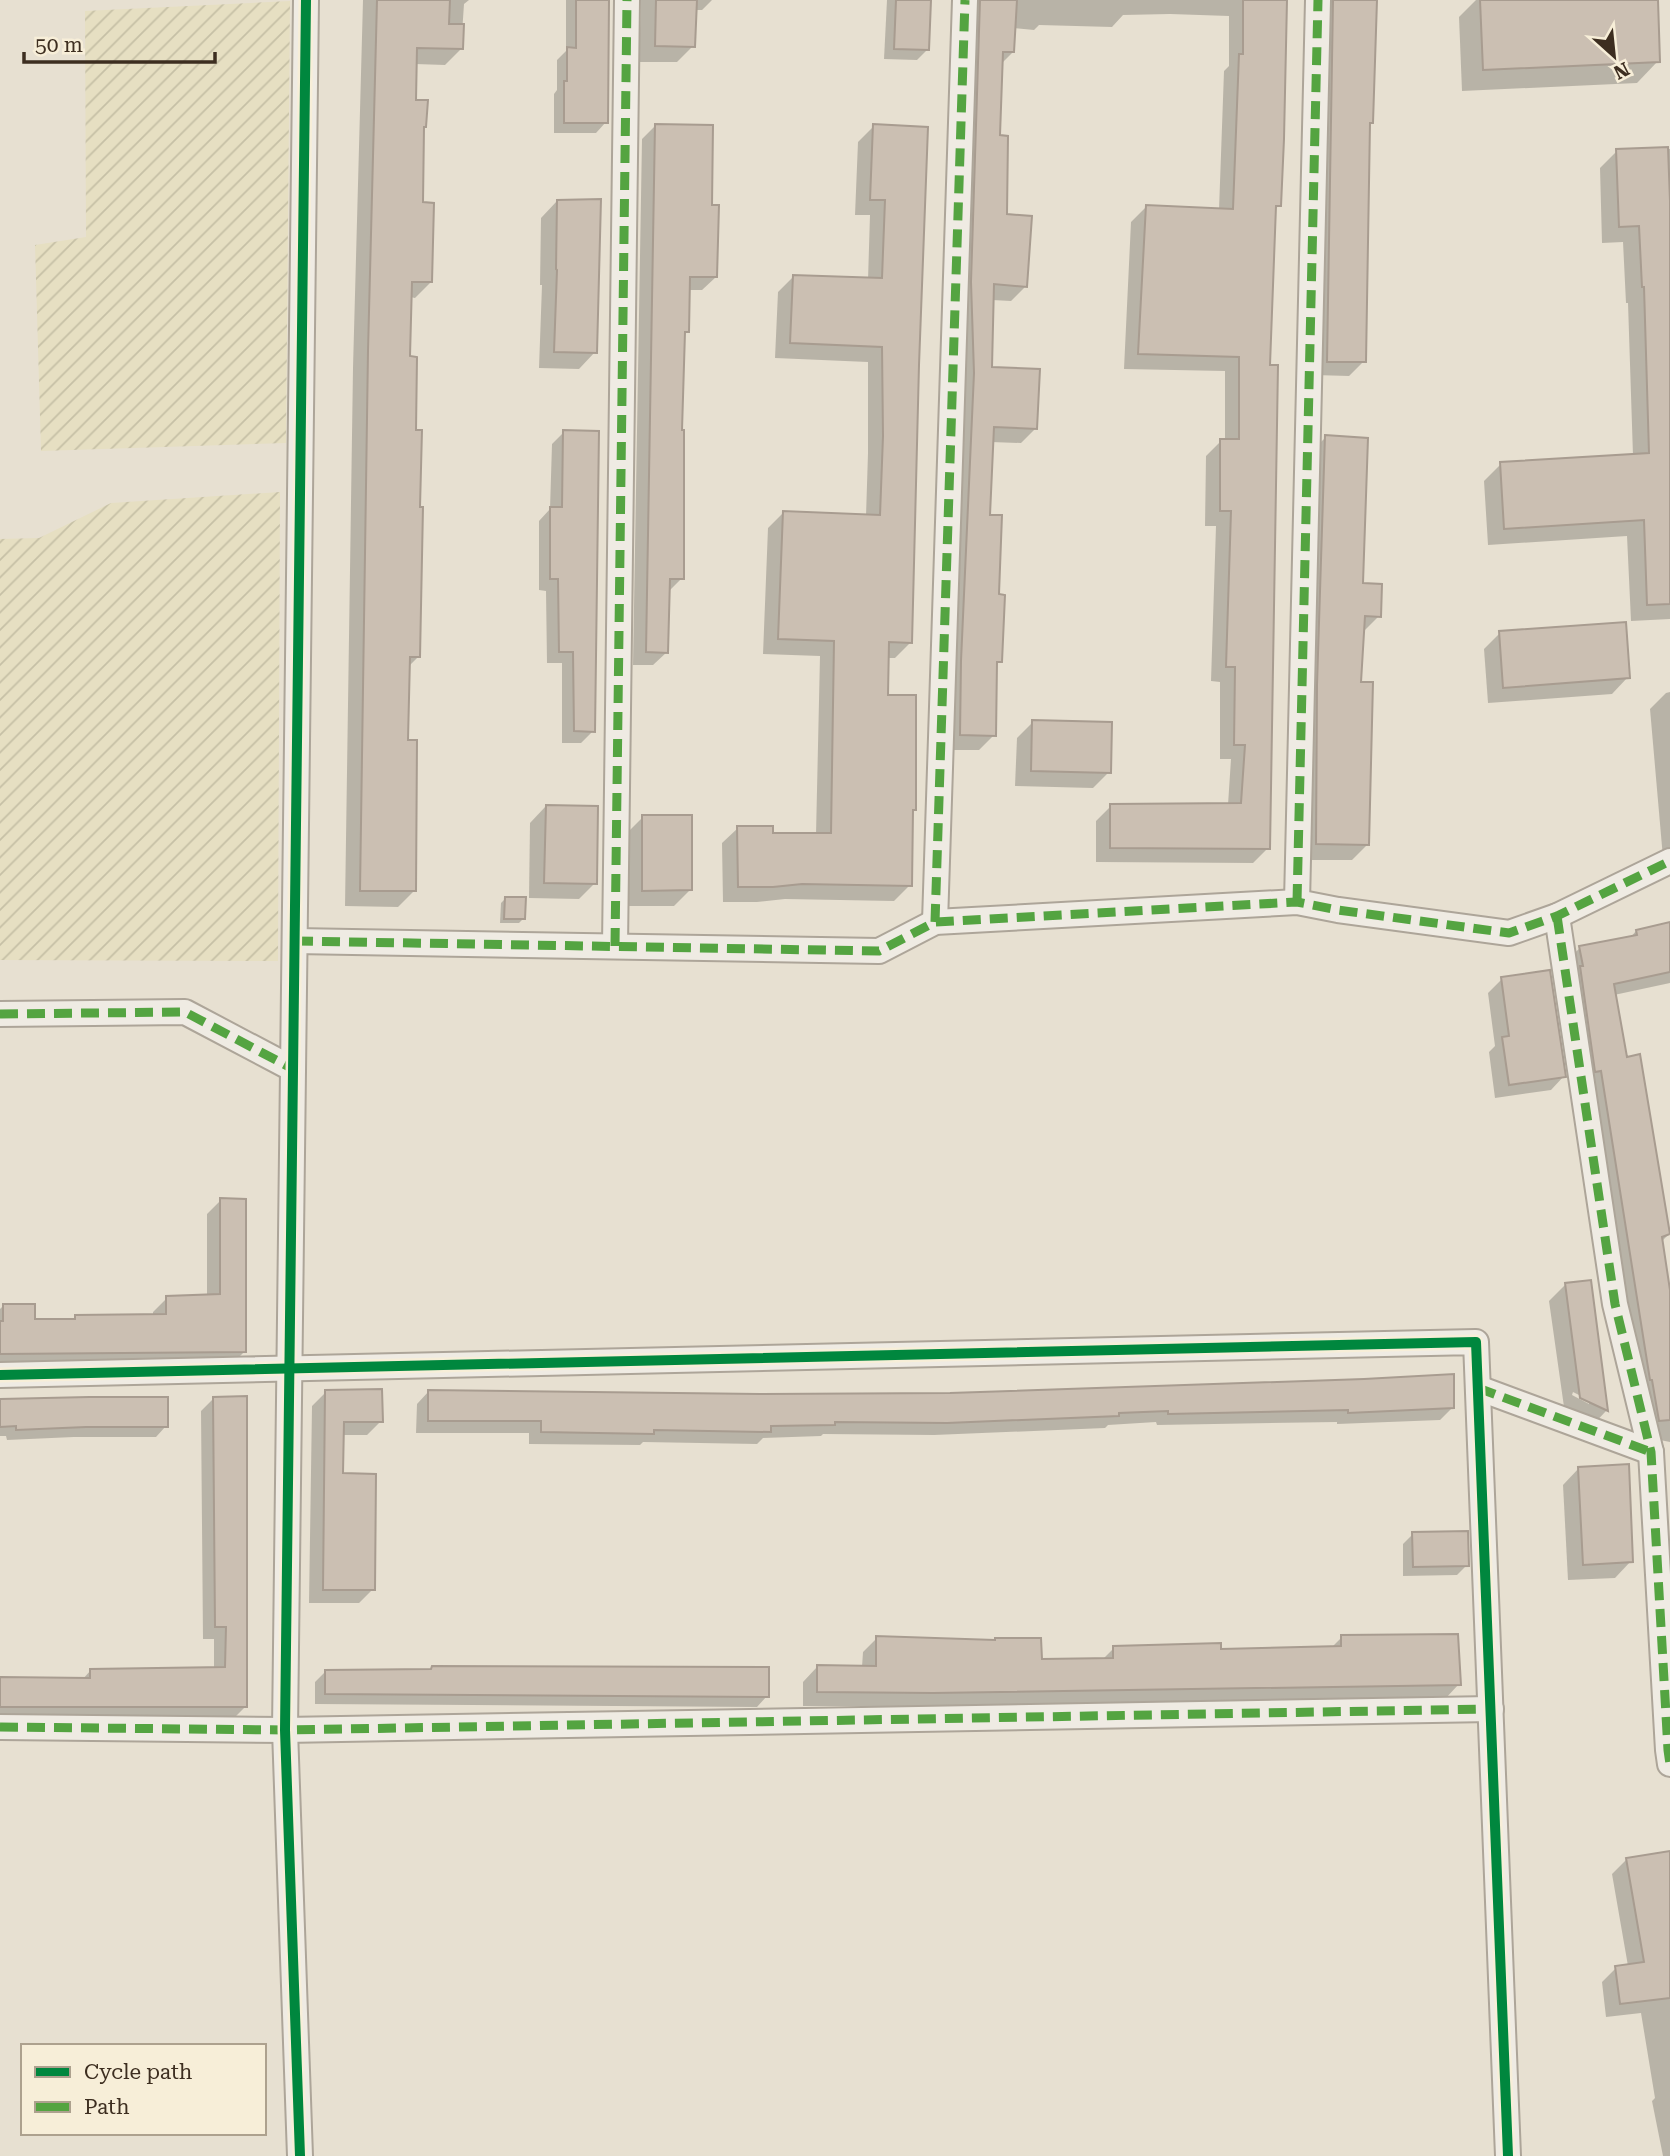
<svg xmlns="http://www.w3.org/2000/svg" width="1670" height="2156" font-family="'Roboto Serif',serif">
  <defs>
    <pattern id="farmland-furrows" width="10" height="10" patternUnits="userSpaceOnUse" patternTransform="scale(1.75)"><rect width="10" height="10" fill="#e6dfc2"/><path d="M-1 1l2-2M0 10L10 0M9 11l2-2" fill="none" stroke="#c6c0a6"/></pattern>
  </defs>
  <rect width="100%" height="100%" fill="#e7e0d1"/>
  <!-- farmland -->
  <g fill="url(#farmland-furrows)">
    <path d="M290 1 286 443 41 451 35 245 86 237 85 11Z"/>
    <path d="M280 492 278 961 0 960V539L39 538 111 503Z"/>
  </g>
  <!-- shadow -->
  <g fill="#0003" fill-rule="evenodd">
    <path d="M363 0H469L464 4 461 49 445 65 415 64V101L424 127 423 129 421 204 431 282 415 298 410 297 409 358 414 432 418 657 408 667 406 742 414 891 398 907 345 906 353 368Z"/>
    <path d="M566 0H608L606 122 596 133H554V94L557 90V60L566 51Z"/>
    <path d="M641 0H712L702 10H695L693 46 677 62H639Z"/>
    <path d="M887 0H929L927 50 917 60 884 59Z"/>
    <path d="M963 0H1285L1279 205 1274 211 1268 366V848L1253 863 1096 862V821L1111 806 1228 805 1231 759H1220V682L1211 681 1216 526H1205L1206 456 1221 441H1225V371L1124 369 1131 222 1146 207 1219 210 1224 71 1229 66V16L1170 14 1123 15 1112 27 1039 25 1034 30 1014 28 1013 52 1001 64 998 137 1005 215 1026 286 1011 301 992 300 991 369 1036 428 1021 443 991 442 988 517 997 596 1000 661 995 666 994 735 979 750H946Z"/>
    <path d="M1317 0H1376L1371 122 1368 125 1364 361 1349 376 1314 375Z"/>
    <path d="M1476 0H1656L1658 61 1637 83 1462 91 1459 17Z"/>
    <path d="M655 126 711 206 716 277 702 290H688L687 331 683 336 680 432 682 578 668 592 667 652 653 665H633L642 139Z"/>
    <path d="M874 126 917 365 911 642 895 658H887L886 697 911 812 910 885 894 901 785 899 757 902H723L722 843 738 828 771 835H816L820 656 763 654 768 528 783 513 866 516 868 453V362L775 358 778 292 793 277 868 280 870 215H855L858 142Z"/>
    <path d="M1670 149V619L1631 621 1627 536 1488 545 1484 481 1501 464 1633 456 1628 303H1626L1623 242 1602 243 1600 168 1617 151Z"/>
    <path d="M557 201 595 352 579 369 539 368 542 285H540L541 218Z"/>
    <path d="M564 432 593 731 581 743H562V663H547L546 591 539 590V521L550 509 552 444Z"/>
    <path d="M1326 437 1362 585 1379 616 1363 632 1359 684 1368 844 1352 860H1301L1310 453Z"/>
    <path d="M1500 633 1628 677 1612 694 1488 703 1484 649Z"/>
    <path d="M1670 692V855L1663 858 1650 709 1666 693Z"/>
    <path d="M1033 722 1109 772 1093 788 1015 786 1017 738Z"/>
    <path d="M546 806 595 883 579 899 529 898 530 823Z"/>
    <path d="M643 817 690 890 674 906H627V833Z"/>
    <path d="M506 898 523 919 519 923H500L501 903Z"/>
    <path d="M1670 924V983L1614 995 1625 1059 1653 1134 1668 1235 1661 1242 1670 1303V1442L1645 1437 1565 962 1580 948 1630 938 1636 931Z"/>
    <path d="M1502 979 1564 1076 1551 1090 1495 1098 1489 1052 1495 1046 1488 993Z"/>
    <path d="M221 1200 244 1352 230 1366 0 1368V1309L3 1306 33 1320 72 1321 76 1317 153 1316V1312L167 1298 207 1296V1214Z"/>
    <path d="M1589 1281 1606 1411 1591 1427 1565 1414 1549 1301 1566 1284ZM1573 1392 1589 1400V1404L1572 1395Z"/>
    <path d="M429 1391 1453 1407 1440 1420 1337 1424V1422L1157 1425 1156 1422 1108 1425 1105 1428 934 1435 823 1434 821 1436 763 1438 757 1444 643 1442 640 1445 529 1444V1433H416L417 1404Z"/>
    <path d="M326 1392 381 1421 367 1435H342V1475L373 1589 359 1603H309L312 1406Z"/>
    <path d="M214 1398 245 1707 233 1719 0 1718V1678L82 1680 91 1670 214 1669V1639H203L201 1411Z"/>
    <path d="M0 1401 166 1426 156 1437H74L7 1440 6 1436H0Z"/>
    <path d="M1579 1468 1631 1561 1615 1578 1568 1580 1563 1485Z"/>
    <path d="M1413 1534 1467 1565 1457 1575 1403 1576V1544Z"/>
    <path d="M1342 1637 1459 1684 1445 1699 965 1706H803V1682L817 1667H862L863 1652 877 1638 1040 1661 1102 1660 1114 1648 1219 1650 1331 1648Z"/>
    <path d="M432 1667 767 1696 757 1707 315 1704V1682L326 1671H429Z"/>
    <path d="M1626 1860 1670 1872V2156H1663L1652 2101 1655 2098 1641 2013 1606 2017 1602 1982 1616 1968 1628 1966 1612 1874Z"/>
  </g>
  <!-- building -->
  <g fill="#cbbfb2" stroke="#a89c90" stroke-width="2">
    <path d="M377 0H450L449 24H464L463 49 417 48 416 100H428L426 127H424L423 202 434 203 432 282H412L410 356 417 357 416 430H422L420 507H423L420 657H410L408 740H417L416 891H360L368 351Z"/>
    <path d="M576 0H609L608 123H564V81H567V47L576 48Z"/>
    <path d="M656 0H697L695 47 655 46Z"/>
    <path d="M896 0H931L929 50 894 49Z"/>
    <path d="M980 0H1017L1014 52H1003L1000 135 1008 136 1007 214 1032 216 1027 287 994 284 992 367 1040 369 1037 429 994 427 990 515H1002L999 594 1005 595 1002 662H997L996 736 960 735 961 661 974 373 971 282Z"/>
    <path d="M1243 0H1287L1284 139 1281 206H1276L1270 365H1278L1270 849 1110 848V804L1241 803 1245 745H1234L1235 667H1226L1231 511H1220V439H1239V357L1138 354 1146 205 1233 209 1239 54H1243Z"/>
    <path d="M1333 0H1377L1373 123H1370L1366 362H1327Z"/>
    <path d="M1480 0H1658L1660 62 1483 70Z"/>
    <path d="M655 124 713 125 712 205H719L717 277H690L689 332H685L682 430H684V579H670L668 653 646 652Z"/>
    <path d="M873 124 928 127 919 365 912 643 889 642 888 695H916V810H913L912 886 802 884 773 887H738L737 826H773V833H831L834 641 778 639 783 511 880 515 883 436 882 347 790 343 793 275 882 278 885 200H870Z"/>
    <path d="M1668 147 1670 201V604L1647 605 1644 520 1504 529 1500 462 1649 453 1644 287H1642L1639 226 1619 227 1616 149Z"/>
    <path d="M601 199 597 353 554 352 557 270 556 269 557 200Z"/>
    <path d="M563 430 599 431 595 732 574 731 573 652H559L558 579H550V507H562Z"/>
    <path d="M1325 435 1368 438 1363 583 1382 584 1381 617 1365 616 1361 682H1373L1369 845 1316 844 1317 685Z"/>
    <path d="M1626 622 1630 678 1503 688 1499 631Z"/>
    <path d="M1032 720 1112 722 1111 773 1031 771Z"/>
    <path d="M546 805 598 806 597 884 544 883Z"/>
    <path d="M642 815H692V890L642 891Z"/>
    <path d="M505 897H526L525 919H504Z"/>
    <path d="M1670 922V972L1614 984 1627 1057 1640 1054 1670 1234 1662 1237 1670 1290V1420L1659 1421 1652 1380H1650L1601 1071 1595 1072 1580 966H1583L1579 946 1637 935 1636 930Z"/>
    <path d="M1550 970 1566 1077 1509 1085 1502 1037 1509 1036 1501 977Z"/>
    <path d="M220 1198 246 1199V1352L0 1354V1321H3V1304H35V1319H75V1315L166 1314V1296L220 1294Z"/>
    <path d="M1591 1280 1608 1411 1580 1398 1565 1283Z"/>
    <path d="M1454 1374V1408L1348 1413V1410L1168 1414V1411L1119 1413V1416L947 1423 835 1422V1425L771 1426V1432L654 1430V1434L541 1432V1421H428V1390L760 1394 950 1393 1364 1379Z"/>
    <path d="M382 1389 383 1422H344L343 1473 376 1474 375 1590H323L325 1390Z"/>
    <path d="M247 1396V1707H0V1677L90 1678V1669L225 1667 226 1627H215L213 1397Z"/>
    <path d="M89 1397H168V1427H86L16 1430V1426L0 1427V1399Z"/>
    <path d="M1629 1464 1633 1562 1583 1565 1578 1467Z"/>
    <path d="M1468 1531 1469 1566 1413 1567 1412 1532Z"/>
    <path d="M1458 1634 1461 1685 933 1693 817 1692V1665L876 1666V1636L995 1640V1638H1041L1042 1659 1113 1658V1646L1221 1643V1649L1341 1646V1635Z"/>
    <path d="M432 1666 769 1667V1697L325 1694V1670L431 1669Z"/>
    <path d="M1670 1851V1998L1620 2004 1615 1966 1644 1962 1626 1858Z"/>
  </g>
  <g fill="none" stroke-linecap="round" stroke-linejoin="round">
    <!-- minor casing -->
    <g stroke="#ada599" stroke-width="28">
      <g id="minor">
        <path d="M1297 902 1318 0"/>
        <path d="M1557 916 1615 1304 1651 1452 1668 1750 1670 1764"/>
        <path d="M935 922 965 0"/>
        <path d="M295 941 879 951 935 922 1297 902 1338 910 1509 933 1557 916 1670 861"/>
        <path d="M615 946 627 0"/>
        <path d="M0 1014 185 1012 293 1069"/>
        <path d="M0 1375 1476 1342 1508 2156"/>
        <path d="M1478 1388 1651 1452"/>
        <path d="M0 1727 285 1730 1491 1709"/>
        <path d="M300 2156 285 1730 306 0"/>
      </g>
    </g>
    <!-- minor -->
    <use href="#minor" stroke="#efebe3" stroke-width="24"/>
    <!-- quiet -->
    <g stroke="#54a441" stroke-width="9" stroke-dasharray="18 9" stroke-linecap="butt">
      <path d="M1297 902 1318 0"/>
      <path d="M1557 916 1615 1304 1651 1452 1668 1750 1670 1764"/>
      <path d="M935 922 965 0"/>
      <path d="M295 941 879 951 935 922 1297 902 1338 910 1509 933 1557 916 1670 861"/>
      <path d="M615 946 627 0"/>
      <path d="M0 1014 185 1012 293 1069"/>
      <path d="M1478 1388 1651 1452"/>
      <path d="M0 1727 285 1730 1491 1709"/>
    </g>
    <!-- cycleway casing -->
    <g stroke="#f7eed8" stroke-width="15">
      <g id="cycleway">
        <path d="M0 1375 1476 1342 1508 2156"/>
        <path d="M300 2156 285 1730 306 0"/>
      </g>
    </g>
    <!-- cycleway -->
    <use href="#cycleway" stroke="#00873e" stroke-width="10"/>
  </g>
  <!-- legend -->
  <rect x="21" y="2044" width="245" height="91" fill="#f7eed8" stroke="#ada18e" stroke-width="2"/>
  <rect x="35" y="2067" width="35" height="10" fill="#00873e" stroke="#ada18e" stroke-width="2"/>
  <text x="84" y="2079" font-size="21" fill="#3d2e20">Cycle path</text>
  <rect x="35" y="2102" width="35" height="10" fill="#54a441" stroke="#ada18e" stroke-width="2"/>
  <text x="84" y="2114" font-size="21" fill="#3d2e20">Path</text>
  <!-- north arrow -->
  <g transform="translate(1614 56) rotate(153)" stroke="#f7eed8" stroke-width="5" paint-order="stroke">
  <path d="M0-5L12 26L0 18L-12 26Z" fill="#3d2e20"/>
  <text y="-10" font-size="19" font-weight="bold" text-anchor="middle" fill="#3d2e20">N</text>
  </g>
  <!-- scale -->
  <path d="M24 52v10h191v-10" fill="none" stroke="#3d2e20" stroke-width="3.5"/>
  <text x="35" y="52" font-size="21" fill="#3d2e20" stroke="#f7eed8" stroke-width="5" paint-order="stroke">50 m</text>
</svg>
